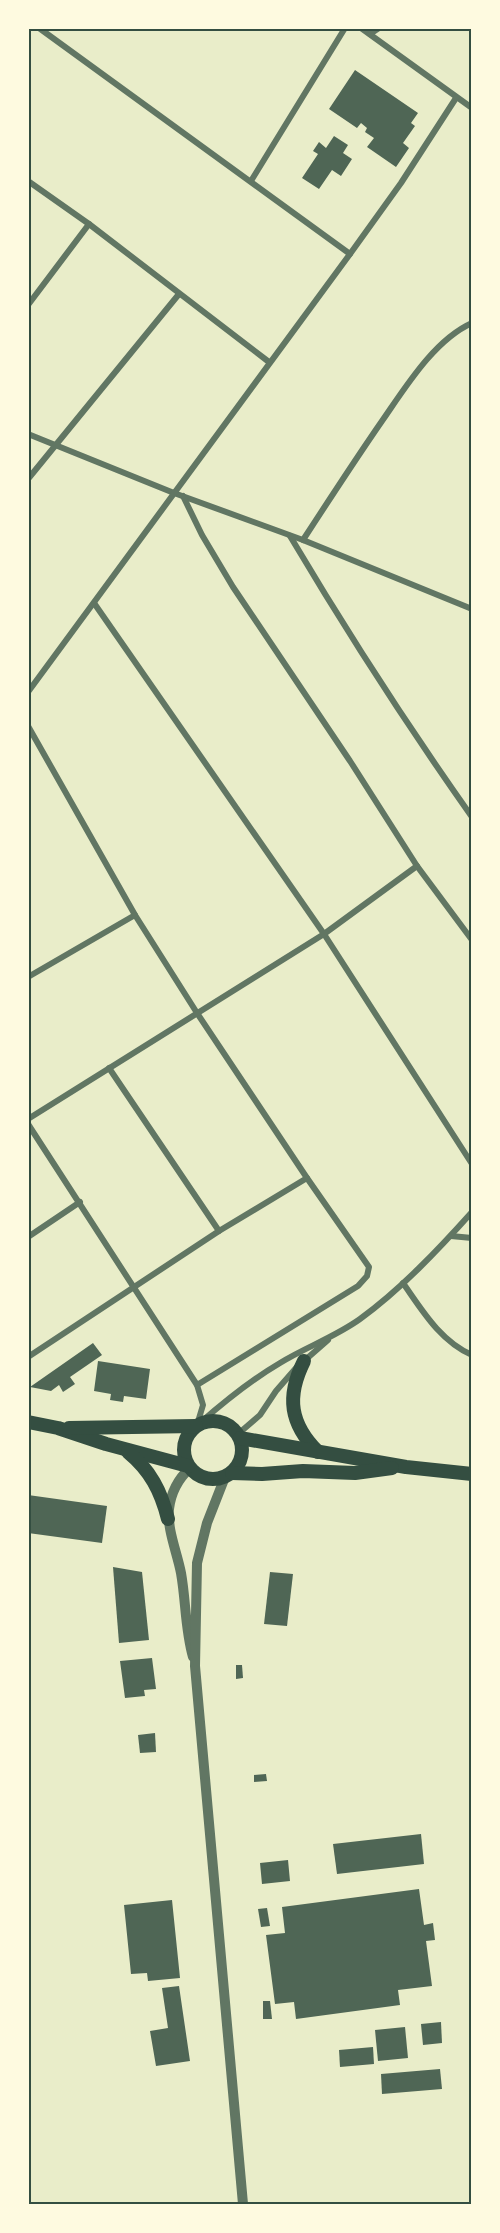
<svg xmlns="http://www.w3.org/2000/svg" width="500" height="2233" font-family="Jost,sans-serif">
  <rect width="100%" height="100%" fill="#e9edc9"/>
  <!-- building -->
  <g fill="#4f6655">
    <path d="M355 70 418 113 411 123 415 126 403 143 409 148 396 167 367 147 374 138 365 132 367 128 361 123 357 128 329 109Z"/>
    <path d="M334 136 348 145 343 153 352 159 341 176 332 170 319 189 302 178 318 154 313 151 319 142 326 148Z"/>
    <path d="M93 1343 102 1355 70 1377 75 1384 63 1392 59 1385 51 1391 30 1387Z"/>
    <path d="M98 1361 150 1369 146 1399 124 1396 123 1402 110 1400 111 1394 94 1391Z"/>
    <path d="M28 1495 107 1506 102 1543 28 1533Z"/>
    <path d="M113 1567 142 1572 149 1640 119 1643Z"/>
    <path d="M270 1572 293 1574 287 1626 264 1624Z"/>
    <path d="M152 1658 156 1689 144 1690 145 1696 125 1698 120 1661Z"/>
    <path d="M236 1665H242L243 1678 236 1679Z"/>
    <path d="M155 1733 156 1752 140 1753 138 1735Z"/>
    <path d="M266 1774 267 1781 254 1782V1775Z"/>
    <path d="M421 1834 424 1864 337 1874 333 1844Z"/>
    <path d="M288 1860 290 1881 262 1884 260 1863Z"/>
    <path d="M419 1889 424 1925 433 1923 435 1940 426 1941 432 1986 398 1990 400 2005 296 2019 294 2002 275 2004 266 1935 285 1933 282 1907Z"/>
    <path d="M172 1900 180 1978 148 1981 147 1973 131 1974 124 1905Z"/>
    <path d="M267 1908 270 1926 261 1927 258 1909Z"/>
    <path d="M179 1986 190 2061 156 2066 150 2031 168 2028 162 1988Z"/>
    <path d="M263 2001H270L272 2019H263Z"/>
    <path d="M441 2022 442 2043 423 2045 421 2024Z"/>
    <path d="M405 2027 408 2058 378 2061 375 2030Z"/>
    <path d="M373 2047 374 2064 340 2067 339 2050Z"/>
    <path d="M440 2069 442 2089 382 2094 381 2074Z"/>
  </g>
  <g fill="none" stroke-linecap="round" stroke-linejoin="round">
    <!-- minor -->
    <g stroke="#617663" stroke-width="6">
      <path d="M39 28 350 254"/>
      <path d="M361 28 472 108"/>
      <path d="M370 34 379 28"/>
      <path d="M28 181 89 224 269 362"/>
      <path d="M251 181 345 28"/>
      <path d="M28 305 89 224"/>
      <path d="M28 434 174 493 303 540 472 609"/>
      <path d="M28 479 179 294"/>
      <path d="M183 496 202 535 233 587 350 761 417 866 472 940"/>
      <path d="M290 536C347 632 407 725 472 817"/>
      <path d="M303 540C329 500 355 460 382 421 405 388 434 340 472 323"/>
      <path d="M94 603 324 934 472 1164"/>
      <path d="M28 692 350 254 401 183 456 98"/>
      <path d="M28 726 135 915 197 1013 307 1178 369 1267 367 1276 358 1286 197 1385"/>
      <path d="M28 977 135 915"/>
      <path d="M109 1068 219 1231"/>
      <path d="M28 1119 324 934 417 866"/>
      <path d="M28 1124 197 1385 203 1405 197 1425"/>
      <path d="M451 1236 472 1238"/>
      <path d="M28 1237 80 1202"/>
      <path d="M403 1283C422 1310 440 1341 472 1355"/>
      <path d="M28 1357 219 1231 307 1178"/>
      <path d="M304 1361 328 1340"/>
      <path d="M200 1423C225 1401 251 1380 280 1363 306 1347 335 1337 360 1319 401 1289 438 1250 472 1212"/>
      <path d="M238 1434 260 1415 276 1391 296 1368"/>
    </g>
    <!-- tertiary -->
    <g stroke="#617663" stroke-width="10">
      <path d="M190 1468C178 1479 171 1492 169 1509 167 1530 177 1552 181 1573 186 1601 185 1629 193 1657"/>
      <path d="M225 1477 207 1523 197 1563 195 1666 243 2204"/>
    </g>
    <!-- primary -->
    <g stroke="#344e41" stroke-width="14">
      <path d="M304 1361C286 1397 290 1424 318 1452"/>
      <circle cx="213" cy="1450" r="29"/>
      <path d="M28 1422 58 1428 106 1444 188 1466"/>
      <path d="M69 1428 196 1426"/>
      <path d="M240 1438 406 1467 472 1474"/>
      <path d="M128 1452C150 1470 161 1491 168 1519"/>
      <path d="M232 1473 262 1474 303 1471 355 1473 392 1468"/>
    </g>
  </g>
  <!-- border -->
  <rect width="500" height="2233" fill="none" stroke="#fefae0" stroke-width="60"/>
  <rect x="30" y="30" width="440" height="2173" fill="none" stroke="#344e41" stroke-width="2"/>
</svg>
